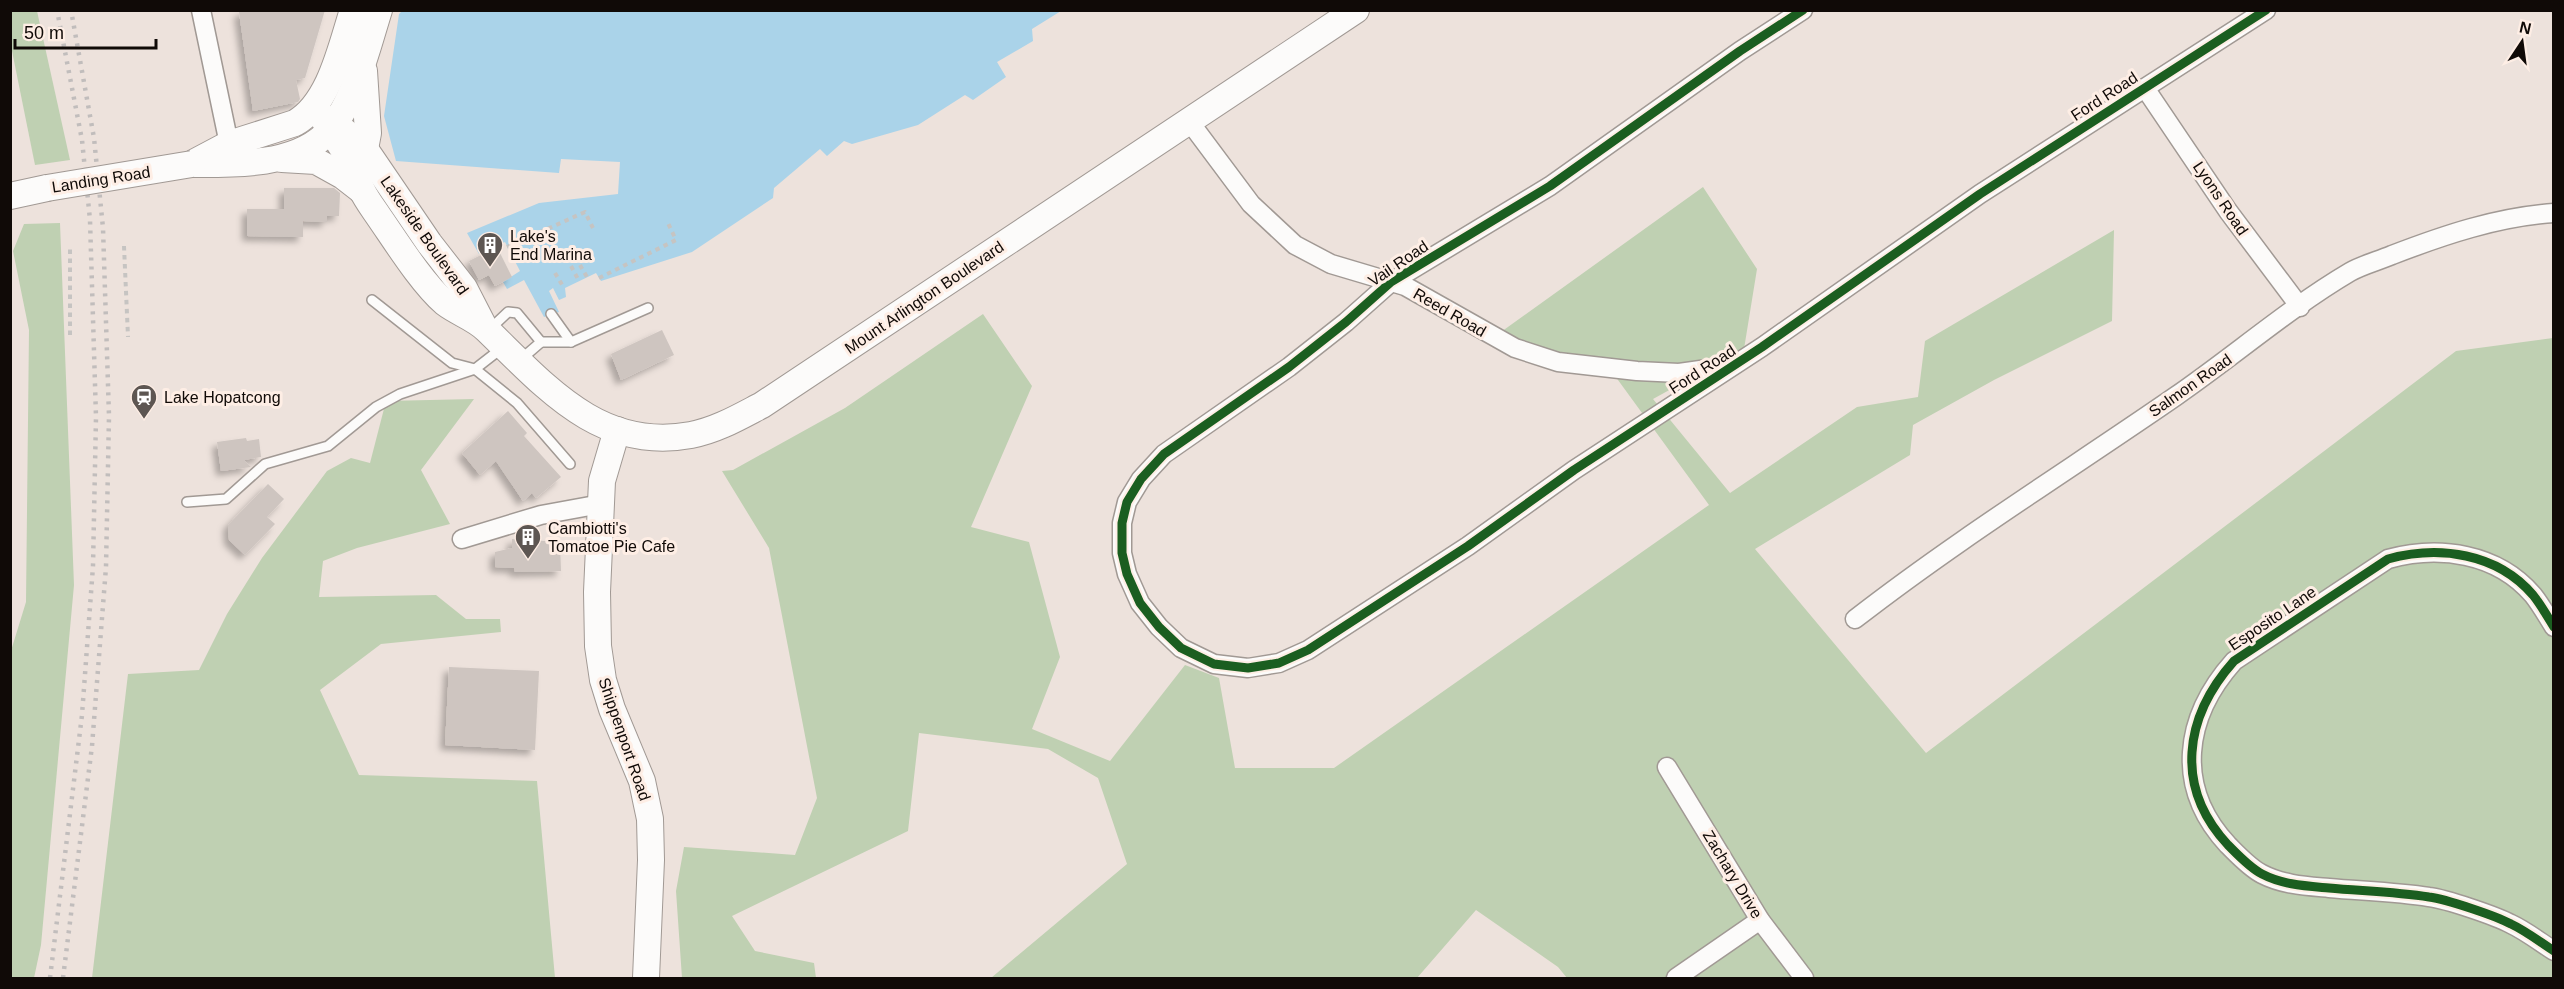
<svg xmlns="http://www.w3.org/2000/svg" width="2564" height="989" font-family="Helvetica,sans-serif">
  <defs>
    <filter id="shadow"><feDropShadow dx="-5" dy="5" stdDeviation="3" flood-color="#0004"/></filter>
  </defs>
  <rect width="100%" height="100%" fill="#ede2dc"/>
  <!-- forest -->
  <g fill="#bfd0b2">
    <path d="M10 11H37L70 160 35 165 11 46Z"/>
    <path d="M1703 187 1757 269 1744 349 1653 399 1730 493 1857 407 1918 397 1925 341 2114 230 2112 321 1994 380 1913 425 1910 455 1755 549 1926 753 2456 351 2553 338V978H1567L1558 967 1476 910 1417 978H991L1127 864 1098 778 1048 749 919 733 908 831 732 916 755 951 814 963 816 978H682L676 891 684 847 795 855 817 798 769 548 722 471 733 470 845 408 983 314 1032 386 971 527 1029 542 1060 657 1032 729 1110 761 1185 665 1219 678 1235 768H1334L1709 505 1610 369 1494 337Z"/>
    <path d="M60 223 74 585 41 945 34 978H11L10 654 26 602 29 330 13 251 24 224Z"/>
    <path d="M474 399 421 470 450 524 357 548 323 561 319 597 436 595 466 619H500L501 632 381 644 320 690 359 775 537 781 555 978H92L128 674 199 670 227 614 262 558 327 471 351 458 370 463 386 401Z"/>
  </g>
  <!-- water -->
  <path fill="#aad3e9" d="M402 11H1061L1032 29 1033 41 997 62 1006 77 973 100 965 95 918 125 852 144 844 141 827 156 820 149 774 188 773 198 692 252 601 281 596 273 565 288 566 297 559 300 553 288 549 291 559 312 544 317 524 280 507 289 503 282 520 271 505 242 479 254 467 233 539 203 618 194 620 162 561 159 559 173 396 161 384 116 399 14Z"/>
  <!-- building -->
  <g fill="#cec5c0" filter="url(#shadow)">
    <path d="M248 10H325L305 78 296 80 300 99 298 102 253 111 239 12Z"/>
    <path d="M284 188H334L340 193 339 216H327V222L303 221V237L247 236V209H284Z"/>
    <path d="M497 247 512 277 495 286 489 275 479 280 469 261Z"/>
    <path d="M662 330 674 355 621 380 611 354Z"/>
    <path d="M508 411 527 433 524 436 561 477 536 498 532 493 523 501 496 461 480 475 462 453Z"/>
    <path d="M246 438 247 441 259 439 261 457 244 460 251 467 221 471 217 442Z"/>
    <path d="M268 484 284 499 267 517 275 524 245 555 229 540 228 525Z"/>
    <path d="M512 539 560 542 561 571 515 572 514 568 495 567V552L512 548Z"/>
    <path d="M449 667 539 671 535 750 445 745Z"/>
  </g>
  <g fill="none" stroke-linecap="round" stroke-linejoin="round">
    <!-- lane casing -->
    <g stroke="#a19994" stroke-width="12">
      <g id="lane">
        <path d="M372 300 452 363 475 369 502 348"/>
        <path d="M551 314 571 342"/>
        <path d="M490 329 508 312 517 313 541 342 519 361"/>
        <path d="M541 342H571L648 308"/>
        <path d="M187 502 226 499 265 464 328 446 376 407 400 394 475 369 517 403 570 464"/>
      </g>
    </g>
    <!-- street casing -->
    <g stroke="#a19994" stroke-width="21">
      <g id="street">
        <path d="M201 10 229 144"/>
        <path d="M1803 10 1740 51 1550 186 1391 282 1346 322 1289 367 1164 454 1141 479 1127 502 1122 523V553L1127 574 1140 603 1159 627 1181 648 1214 664 1248 668 1279 663 1308 650 1468 546 1574 470 1762 347 1980 194 2266 10"/>
        <path d="M2145 88 2228 211 2300 307"/>
        <path d="M1189 121 1251 204 1295 245 1331 264 1405 286 1515 348 1558 362 1637 371 1679 373 1729 366"/>
        <path d="M462 539 541 515 601 504"/>
        <path d="M1855 619C1958 539 2069 470 2176 396 2234 356 2289 308 2350 272 2362 265 2378 261 2392 255 2444 235 2497 217 2554 213"/>
        <path d="M2554 627C2547 616 2541 605 2533 595 2497 553 2439 545 2388 559L2234 661C2184 717 2174 787 2228 845 2238 855 2250 868 2262 874 2283 885 2307 886 2329 888 2362 891 2396 892 2429 897 2446 899 2496 916 2511 924 2526 931 2540 942 2554 951"/>
        <path d="M1667 767 1760 920 1804 978"/>
        <path d="M1676 978 1760 920"/>
      </g>
    </g>
    <!-- secondary casing -->
    <g stroke="#a19994" stroke-width="28">
      <g id="secondary">
        <path d="M364 71 368 133 365 149"/>
        <path d="M316 107C329 129 346 150 356 173 359 178 359 185 362 190 366 199 373 208 379 217 397 243 422 283 445 303 458 313 475 318 487 330 546 387 600 452 691 435 717 430 739 417 762 405L1356 10"/>
        <path d="M331 120 365 149 429 243 464 288 483 325"/>
        <path d="M282 159 316 161 343 176 361 190"/>
        <path d="M195 162 229 144 295 123C330 103 341 47 353 10"/>
        <path d="M192 164C233 164 291 166 324 136 353 109 367 48 379 10"/>
        <path d="M10 196 47 188"/>
        <path d="M617 430 602 481 597 592 598 646 603 680 612 709 642 781 650 819 651 860 646 978"/>
      </g>
    </g>
    <!-- path -->
    <g stroke="#c6c4c2" stroke-width="4" stroke-dasharray="4.5 4.5" stroke-linecap="butt">
      <path d="M124 246 128 337"/>
      <path d="M507 247 585 212 593 228"/>
      <path d="M580 265 587 277"/>
      <path d="M571 266 579 281"/>
      <path d="M555 273 564 288"/>
      <path d="M599 278 676 240 667 221"/>
      <path d="M70 335V247"/>
    </g>
    <!-- lane -->
    <use href="#lane" stroke="#fcfbfa" stroke-width="9"/>
    <!-- street -->
    <use href="#street" stroke="#fcfbfa" stroke-width="18"/>
    <!-- secondary -->
    <use href="#secondary" stroke="#fcfbfa" stroke-width="26"/>
    <!-- rail -->
    <g stroke="#c1bdbc" stroke-width="4.5" stroke-dasharray="3 6" stroke-linecap="butt">
      <path d="M50 978 82 715 93 566 96 417 90 220 82 140 57 10"/>
      <path d="M63 978 92 746 106 567 109 416 103 228 94 138 71 10"/>
    </g>
    <!-- secondary-bridge casing -->
    <g stroke="#a19994" stroke-width="28" stroke-linecap="butt">
      <path id="secondary-bridge" d="M47 188 192 164"/>
    </g>
    <!-- secondary-bridge -->
    <use href="#secondary-bridge" stroke="#fcfbfa" stroke-width="26"/>
    <!-- cycleway casing -->
    <g stroke="#feeee5" stroke-width="13">
      <g id="cycleway">
        <path d="M1803 10 1740 51 1550 186 1391 282 1346 322 1289 367 1164 454 1141 479 1127 502 1122 523V553L1127 574 1140 603 1159 627 1181 648 1214 664 1248 668 1279 663 1308 650 1468 546 1574 470 1762 347 1980 194 2266 10"/>
        <path d="M2554 627C2547 616 2541 605 2533 595 2497 553 2439 545 2388 559L2234 661C2184 717 2174 787 2228 845 2238 855 2250 868 2262 874 2283 885 2307 886 2329 888 2362 891 2396 892 2429 897 2446 899 2496 916 2511 924 2526 931 2540 942 2554 951"/>
      </g>
    </g>
    <!-- cycleway -->
    <use href="#cycleway" stroke="#1b5e20" stroke-width="9"/>
  </g>
  <!-- icons -->
  <defs>
    <g id="building-pin" transform="scale(1.35)"><path d="M0 17L-7.5 6A9.5 9.5 0 1 1 7.5 6Z" fill="#5d5652" stroke="#feeee5"/><path d="M-4-6H4V6H1V3H-1V6H-4ZM-2.5-4.3h1.7v1.8h-1.7ZM.8-4.3h1.7v1.8H.8ZM-2.5-1h1.7V.8h-1.7ZM.8-1h1.7V.8H.8Z" fill="#fff"/></g>
    <g id="station-pin" transform="scale(1.35)"><path d="M0 17L-7.5 6A9.5 9.5 0 1 1 7.5 6Z" fill="#5d5652" stroke="#feeee5"/><path d="M-3-6H3Q5-6 5-4V2Q5 4 3 4L4.5 6H3L1.5 4h-3L-3 6H-4.5L-3 4Q-5 4-5 2V-4Q-5-6-3-6ZM-3.5-4v3h7v-3ZM-3.5 1v1.5H-2V1ZM2 1v1.5H3.5V1Z" fill="#fff"/></g>
  </defs>
  <g fill-rule="evenodd">
    <use href="#building-pin" x="490" y="245"/>
    <use href="#station-pin" x="144" y="397"/>
    <use href="#building-pin" x="528" y="537"/>
  </g>
  <g text-anchor="middle" stroke-width="6" stroke-linejoin="round" paint-order="stroke">
    <!-- street labels -->
    <g font-size="16" fill="#100a07" stroke="#feeee5">
      <text transform="translate(2104 96) rotate(-33)" y="6">Ford Road</text>
      <text transform="translate(101 179) rotate(-9)" y="6">Landing Road</text>
      <text transform="translate(2221 198) rotate(56)" y="6">Lyons Road</text>
      <text transform="translate(425 235) rotate(55)" y="6">Lakeside Boulevard</text>
      <text transform="translate(1398 263) rotate(-34)" y="6">Vail Road</text>
      <text transform="translate(924 297) rotate(-34)" y="6">Mount Arlington Boulevard</text>
      <text transform="translate(1450 312) rotate(30)" y="6">Reed Road</text>
      <text transform="translate(1702 369) rotate(-33)" y="6">Ford Road</text>
      <text transform="translate(2190 385) rotate(-35)" y="6">Salmon Road</text>
      <text transform="translate(2272 618) rotate(-34)" y="6">Esposito Lane</text>
      <text transform="translate(625 739) rotate(71)" y="6">Shippenport Road</text>
      <text transform="translate(1733 874) rotate(59)" y="6">Zachary Drive</text>
    </g>
    <!-- poi labels -->
    <g font-size="16" fill="#100a07" stroke="#feeee5" text-anchor="start">
      <text x="510" y="242">Lake's<tspan x="510" dy="18">End Marina</tspan></text>
      <text x="164" y="403">Lake Hopatcong</text>
      <text x="548" y="534">Cambiotti's<tspan x="548" dy="18">Tomatoe Pie Cafe</tspan></text>
    </g>
  </g>
  <!-- border -->
  <rect width="2564" height="989" fill="none" stroke="#100a07" stroke-width="24"/>
  <!-- north arrow -->
  <g transform="translate(2522 42) rotate(13)" stroke="#feeee5" stroke-width="4.5" paint-order="stroke">
  <path d="M0-4.5L10 22L0 15L-10 22Z" fill="#100a07"/>
  <text y="-9" font-size="16" font-weight="bold" text-anchor="middle" fill="#100a07">N</text>
  </g>
  <!-- scale -->
  <path d="M15 39v9h141v-9" fill="none" stroke="#100a07" stroke-width="3"/>
  <text x="24" y="39" font-size="18" fill="#100a07" stroke="#feeee5" stroke-width="4.5" paint-order="stroke">50 m</text>
</svg>
